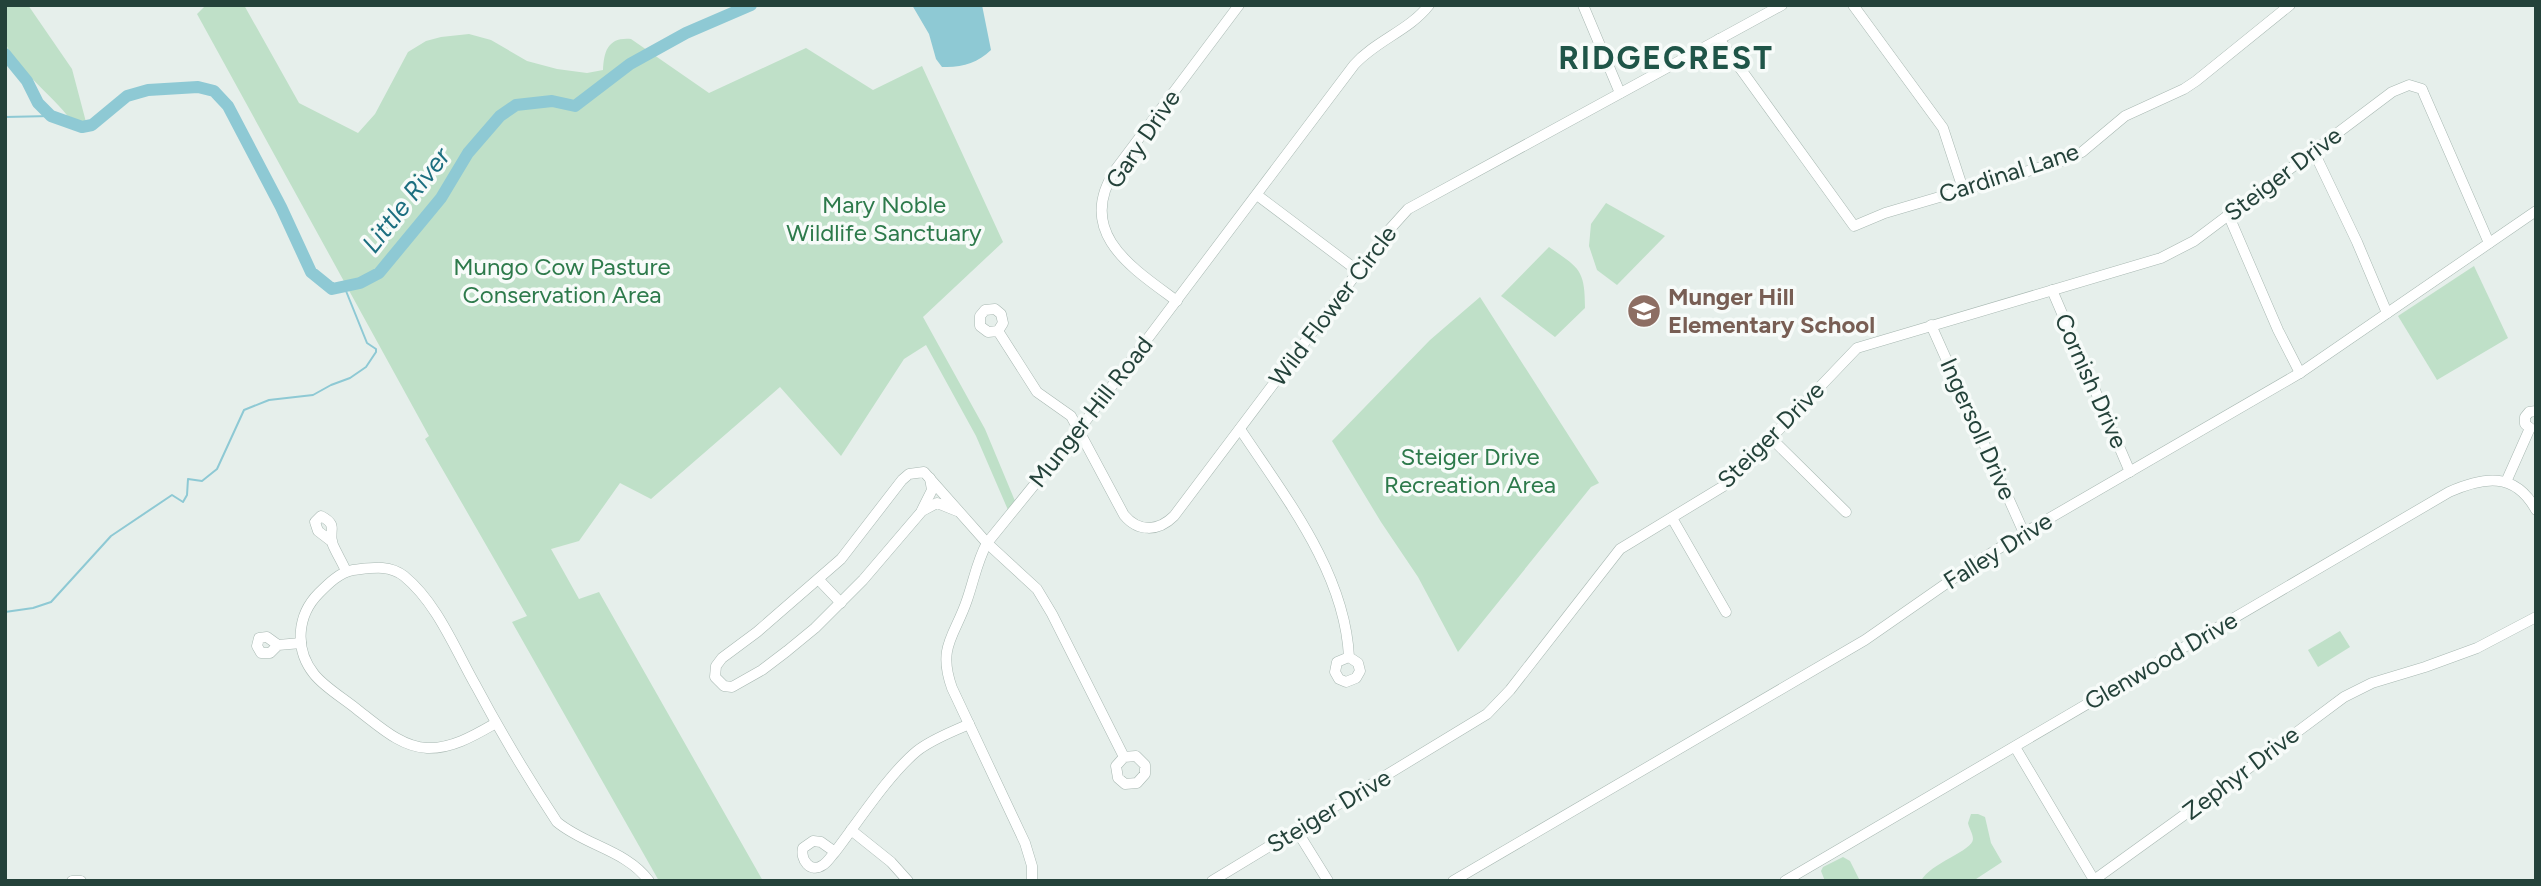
<svg xmlns="http://www.w3.org/2000/svg" width="2541" height="886" font-family="Figtree,sans-serif">
  <rect width="100%" height="100%" fill="#e6efeb"/>
  <!-- green -->
  <g fill="#bfe0c8">
    <path d="M5 5H28L72 69 86 122 70 119C54 97 14 66 6 44 2 34 5 16 5 5Z"/>
    <path d="M206 5H244L299 103 358 133 375 114 408 52 426 41 441 37 469 34 491 40 527 61 557 69 587 73 603 70C604 51 608 37 631 39L709 93 806 48 873 90 922 66 1003 242 923 317 985 429 1015 501 1008 510 976 436 926 345 904 359 841 456 780 387 651 499 620 483 579 541 551 549 579 599 599 592 763 881H659L512 622 527 616 425 439 429 436 197 14Z"/>
    <path d="M1606 203 1665 236 1617 285 1597 270 1589 246 1591 224Z"/>
    <path d="M1549 247C1579 268 1585 269 1585 308L1555 337 1501 296Z"/>
    <path d="M2474 266 2508 338 2437 380 2398 316Z"/>
    <path d="M1480 297 1599 483 1591 487 1458 652 1418 577 1381 522 1332 441 1430 340Z"/>
    <path d="M2340 631 2350 647 2318 667 2308 650Z"/>
    <path d="M1971 814H1978L1985 817 1991 843 2002 862 1973 881H1921C1930 863 1973 851 1973 839 1973 834 1969 828 1968 823Z"/>
    <path d="M1843 857 1850 861 1860 881H1825L1821 871 1823 867Z"/>
  </g>
  <!-- water -->
  <path fill="#8ec9d4" d="M912 5H982L991 50C977 63 962 68 942 67L936 59 929 34Z"/>
  <g fill="none" stroke-linecap="round" stroke-linejoin="round">
    <!-- stream -->
    <g stroke="#8ec9d4" stroke-width="2">
      <path d="M5 117 51 116"/>
      <path d="M5 612 33 608 51 602 111 536 172 495 183 502 187 495 188 479 202 481 217 469 244 410 269 400 313 395 331 385 350 378 366 367 376 352V349L367 343 344 286"/>
    </g>
    <!-- river -->
    <path stroke="#8ec9d4" stroke-width="12" d="M5 54 27 81 38 103 51 116 82 127 92 125 127 96 148 90 198 87 214 91 228 106 281 207 311 272 332 289 360 283 379 273 441 198 468 153 500 116 516 105 552 101 575 106 630 64 686 33 751 5"/>
    <!-- minor casing -->
    <g stroke="#a8b8b2" stroke-width="11">
      <g id="minor">
        <path d="M1583 5 1620 93"/>
        <path d="M1853 5 1943 128 1963 189"/>
        <path d="M1719 39 1854 226 1885 213 2062 161 2082 152 2125 116 2184 89 2196 81 2290 5"/>
        <path d="M2314 152 2357 242 2387 313"/>
        <path d="M1257 195 1358 271"/>
        <path d="M2228 214 2278 330 2300 373"/>
        <path d="M2052 290 2130 472"/>
        <path d="M1177 301C1132 268 1074 232 1116 169L1239 5"/>
        <path d="M1931 325 2024 533"/>
        <path d="M998 331 988 332 980 326V316L985 310 995 309 1001 314 1003 323 998 331 1037 392 1071 416 1124 515C1138 532 1158 532 1174 516L1390 229 1408 209 1782 5"/>
        <path d="M2530 428 2525 424V417L2529 412 2536 411"/>
        <path d="M1240 429C1285 497 1345 572 1349 657L1337 662 1335 672 1339 679 1346 682 1356 678 1360 671 1358 663 1349 657"/>
        <path d="M1771 438 1846 512"/>
        <path d="M2506 482 2530 428"/>
        <path d="M922 510 932 490 930 478"/>
        <path d="M957 511 937 503 922 511 863 580 815 628 787 651 762 670 732 687 724 686 715 677 716 666 722 658 757 632 841 559 902 480 909 474 924 472 987 543 1037 589 1052 614 1124 757 1116 766 1118 778 1125 784 1137 783 1145 774V765L1136 756 1124 757"/>
        <path d="M1672 518 1726 612"/>
        <path d="M331 541 318 531 315 522 321 516C340 526 327 531 333 545 337 554 342 562 346 571"/>
        <path d="M819 580 841 603"/>
        <path d="M278 645 270 653H261L257 646 259 638 267 637 278 645 301 643"/>
        <path d="M496 723C475 735 452 749 427 748 401 747 379 726 359 711 345 699 325 688 314 674 294 649 297 615 319 593 328 584 340 572 353 570 371 568 389 564 404 576 437 603 455 649 476 686 501 733 528 778 557 822 586 846 626 850 649 881"/>
        <path d="M2015 747 2094 880 2234 779 2344 697 2372 683 2425 667 2477 648 2536 617"/>
        <path d="M851 830 891 862 908 881"/>
        <path d="M1297 831 1328 881"/>
        <path d="M835 852 821 842 813 841 803 848C800 859 810 874 823 865 828 862 831 856 835 852 858 822 889 774 917 751 932 739 952 732 969 724"/>
        <path d="M72 881H81"/>
        <path d="M1032 881V866L1025 843 952 688C937 646 955 636 967 600 974 580 977 561 987 543L1078 431 1354 65C1375 41 1410 30 1429 5"/>
        <path d="M1212 881 1487 714 1510 690 1620 549 1727 484 1857 348 2161 258 2194 241 2392 92 2409 85 2422 89 2424 94 2489 243"/>
        <path d="M1453 881 1865 640 1980 560 2024 533 2300 373 2536 211"/>
        <path d="M1785 881 2449 492C2483 477 2515 471 2536 510"/>
      </g>
    </g>
    <!-- minor -->
    <use href="#minor" stroke="#fff" stroke-width="10"/>
  </g>
  <!-- icons -->
  <defs>
    <g id="school-disc" transform="scale(1.75)"><circle r="9.5" fill="#8d6e63" stroke="#f7fbf9"/><path d="M0-5L7-2L0 1L-7-2ZM-4 1L0 2.5L4 1V4Q0 6-4 4Z" fill="#fff"/></g>
  </defs>
  <g fill-rule="evenodd">
    <use href="#school-disc" x="1644" y="311"/>
  </g>
  <g text-anchor="middle" stroke-width="7" stroke-linejoin="round" paint-order="stroke">
    <!-- street labels -->
    <g font-size="24" fill="#24423a" stroke="#f7fbf9">
      <text transform="translate(1143 139) rotate(-56)" y="8">Gary Drive</text>
      <text transform="translate(2009 173) rotate(-18)" y="8">Cardinal Lane</text>
      <text transform="translate(2283 174) rotate(-37)" y="8">Steiger Drive</text>
      <text transform="translate(1333 306) rotate(-53)" y="8">Wild Flower Circle</text>
      <text transform="translate(2091 381) rotate(66)" y="8">Cornish Drive</text>
      <text transform="translate(1091 412) rotate(-52)" y="8">Munger Hill Road</text>
      <text transform="translate(1978 429) rotate(66)" y="8">Ingersoll Drive</text>
      <text transform="translate(1771 435) rotate(-45)" y="8">Steiger Drive</text>
      <text transform="translate(1998 551) rotate(-32)" y="8">Falley Drive</text>
      <text transform="translate(2161 661) rotate(-30)" y="8">Glenwood Drive</text>
      <text transform="translate(2241 773) rotate(-37)" y="8">Zephyr Drive</text>
      <text transform="translate(1329 811) rotate(-31)" y="8">Steiger Drive</text>
    </g>
    <!-- park labels -->
    <g font-size="24" fill="#2d7a4b" stroke="#f7fbf9">
      <text x="884" y="213">Mary Noble<tspan x="884" dy="28">Wildlife Sanctuary</tspan></text>
      <text x="562" y="275">Mungo Cow Pasture<tspan x="562" dy="28">Conservation Area</tspan></text>
      <text x="1470" y="465">Steiger Drive<tspan x="1470" dy="28">Recreation Area</tspan></text>
    </g>
    <!-- education labels -->
    <g font-size="24" font-weight="bold" fill="#785e54" stroke="#f7fbf9" text-anchor="start">
      <text x="1668" y="305">Munger Hill<tspan x="1668" dy="28">Elementary School</tspan></text>
    </g>
    <!-- water labels -->
    <g font-size="26" font-style="italic" fill="#1c6f80" stroke="#f7fbf9">
      <text transform="translate(406 200) rotate(-52)" y="9">Little River</text>
    </g>
    <!-- district labels -->
    <g font-size="32" font-weight="bold" letter-spacing="2" fill="#1f5548" stroke="#f7fbf9">
      <text x="1666" y="69">RIDGECREST</text>
    </g>
  </g>
  <!-- border -->
  <rect width="2541" height="886" fill="none" stroke="#24423a" stroke-width="14"/>
</svg>
